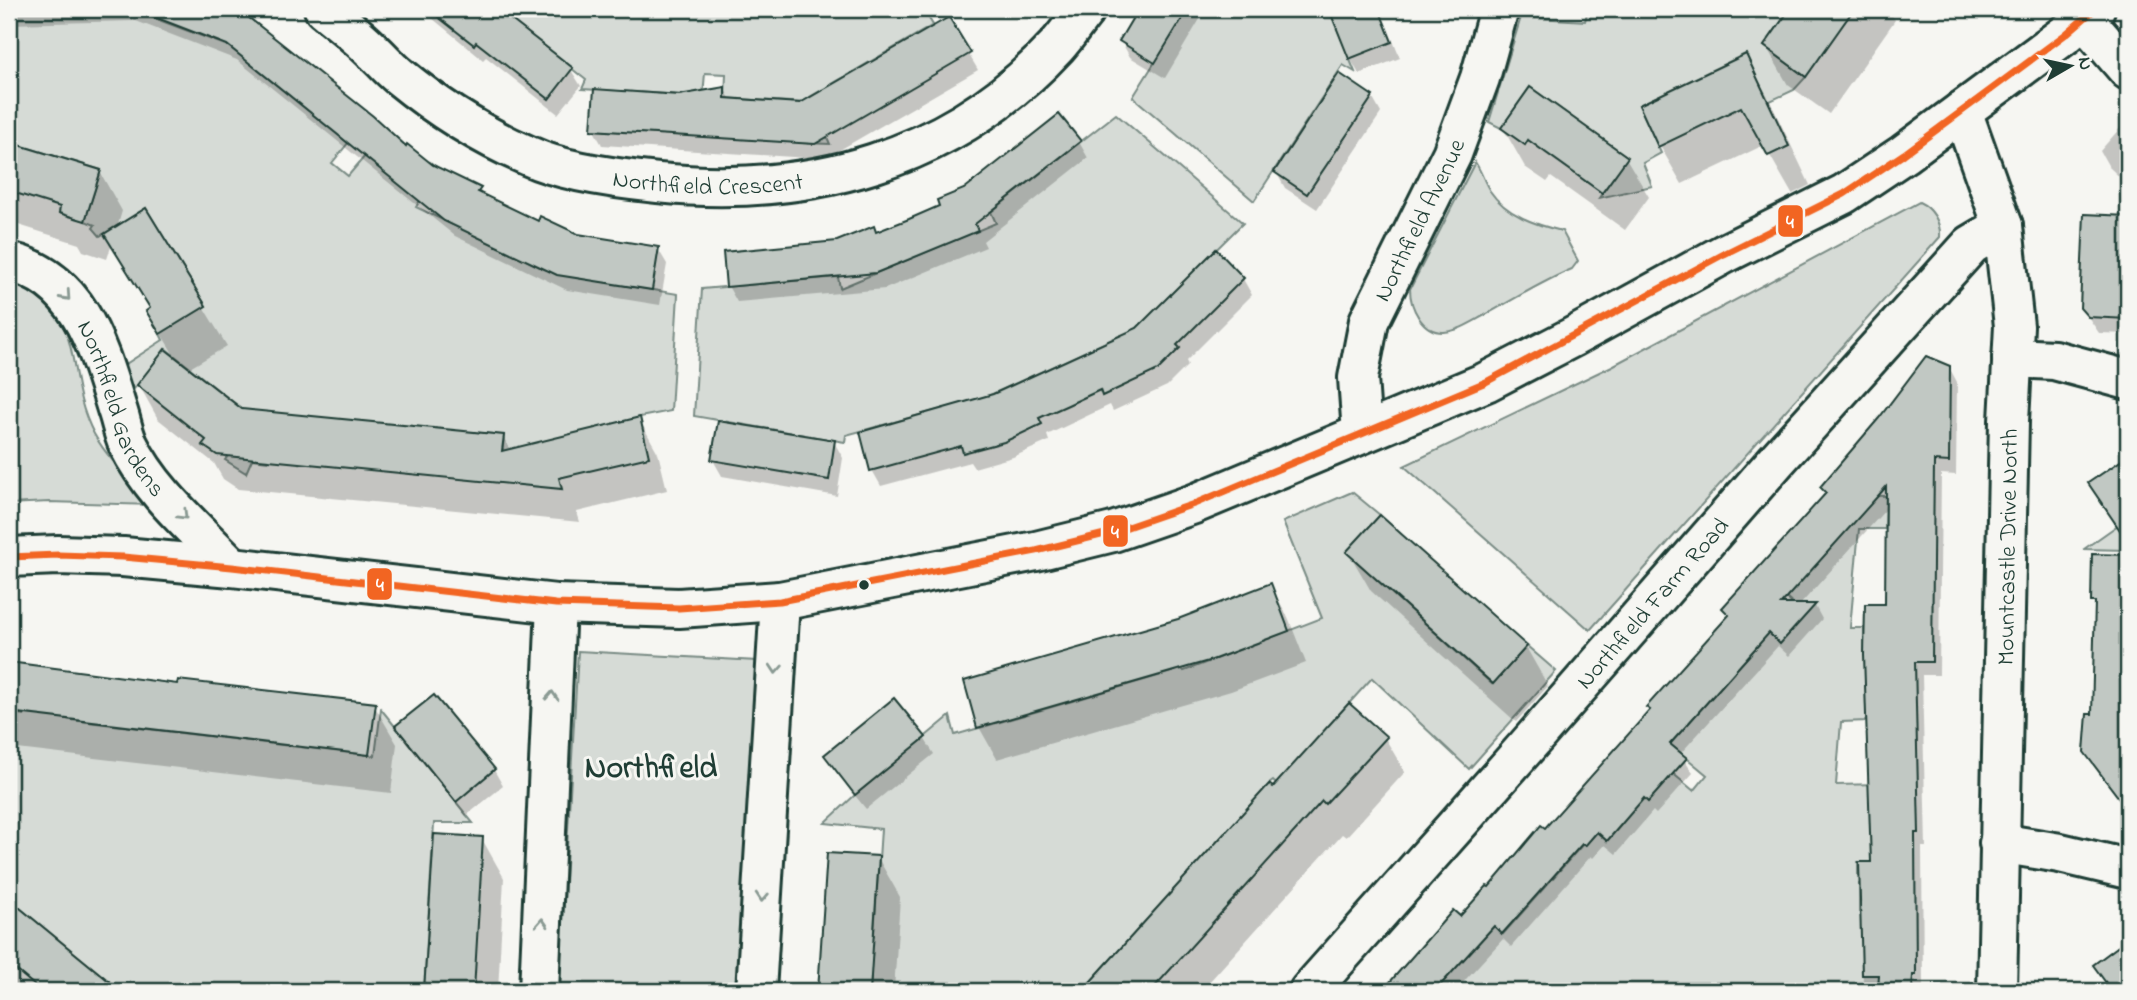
<svg xmlns="http://www.w3.org/2000/svg" width="2137" height="1000" font-family="'Indie Flower',sans-serif">
  <rect width="100%" height="100%" fill="#f6f6f2"/>
  <filter id="ink" filterUnits="userSpaceOnUse"><feTurbulence type="fractalNoise" baseFrequency=".0143" numOctaves="2"/><feDisplacementMap in="SourceGraphic" scale="14" xChannelSelector="R" yChannelSelector="G"/><feConvolveMatrix kernelMatrix="1 2 1 2 8 2 1 2 1" color-interpolation-filters="sRGB"/></filter>
  <g filter="url(#ink)">
    <!-- green -->
    <g fill="#d6dbd6" stroke="#7a8c85" stroke-width="2">
      <path d="M9 9H130L244 52 348 143 332 163 348 176 365 156 407 190 430 162 439 169 416 207 544 269 580 278 678 294 671 411 640 417 513 483H499L504 436 273 413 268 461 252 459 246 473 225 460 256 420 166 349 134 389 115 371 163 340 160 334 206 306 146 208 100 236 93 228 95 225 85 221 101 170 9 142Z"/>
      <path d="M497 9H923L933 25 810 97 830 144 803 143 805 103 725 98 726 74 705 73 703 96 582 89 586 80Z"/>
      <path d="M1188 9H1329L1355 72 1343 65 1254 201 1133 97Z"/>
      <path d="M1588 9H1790L1764 46 1806 77 1794 90 1768 102 1745 54 1639 105 1661 153 1643 163 1652 186 1599 198 1627 157 1530 87 1501 128 1489 122 1521 17 1585 21Z"/>
      <path d="M1116 114 1243 223 1131 334 1119 336 986 397 846 435 845 442 694 416 702 289 838 277 840 288 996 223 991 212Z"/>
      <path d="M1475 162C1481 170 1484 182 1490 191 1506 215 1536 225 1562 231L1578 261 1572 269C1543 281 1516 298 1489 313 1475 320 1460 331 1444 332 1422 333 1410 307 1410 289Z"/>
      <path d="M1919 202C1932 208 1941 222 1940 237L1590 630 1404 466 1612 366Z"/>
      <path d="M9 282C93 314 60 370 94 434 109 461 133 482 153 505L49 502 9 504Z"/>
      <path d="M1352 492 1380 515 1347 553 1492 684 1527 646 1556 671 1469 769 1372 678 1276 784 1273 781 1269 784 1082 991H870L871 979H864L874 934 881 829 825 823 856 794 950 716 955 735 1182 669 1184 671 1322 618 1283 522Z"/>
      <path d="M1856 495 1886 496 1885 529H1859L1850 628H1864L1867 721 1841 722 1836 785 1879 784 1878 862H1858V878H1878V884H1859V912L1878 913 1862 943V975H1879L1878 991H1435L1494 926 1503 934 1583 844 1585 845 1597 832 1607 841 1621 825 1612 816 1635 790 1647 801 1659 762 1694 791 1707 775 1670 744 1760 643 1761 626 1780 643 1805 615 1786 598Z"/>
      <path d="M2128 518V550L2084 549Z"/>
      <path d="M578 651 757 661 741 991H559Z"/>
      <path d="M381 709 473 823H434L424 991H121L9 899V713L25 715 26 710 71 720 375 756Z"/>
    </g>
    <!-- shadow -->
    <g fill="#0003">
      <path d="M9 9H235L371 118 406 149 432 166 479 189 484 197 538 223 577 236 658 249 667 264 660 305 567 290 455 236 237 60 136 21 9 24Z"/>
      <path d="M421 9H496L571 70 581 86 558 114 486 57 483 60Z"/>
      <path d="M1140 9H1206L1165 78 1130 57 1121 41Z"/>
      <path d="M1331 9H1380L1400 58 1359 74 1350 58Z"/>
      <path d="M1792 9H1888L1895 20 1829 114 1788 85 1766 46Z"/>
      <path d="M948 19 978 70 824 159 602 145 593 129 679 97 724 88 731 100 801 105Z"/>
      <path d="M1745 56 1767 95 1810 185 1792 194 1764 145 1682 184 1660 146Z"/>
      <path d="M1372 97 1381 113 1317 209 1285 188 1276 172Z"/>
      <path d="M2128 119V185L2109 167 2100 151Z"/>
      <path d="M1503 128 1626 158 1649 197 1625 230 1551 177 1547 182 1525 167Z"/>
      <path d="M1079 142 1088 158 983 241 986 247 885 289 737 302 728 286 838 243 877 233 941 207Z"/>
      <path d="M9 144 100 172 122 211 117 228 145 211 227 346 188 369 241 411 503 437 511 450 639 419 658 453 667 490 577 512 580 522 238 489 223 479 214 463 158 419 139 385 177 360 148 312 151 310 112 244 107 259 83 251 79 244 9 222Z"/>
      <path d="M2085 216 2128 218V334L2099 333 2082 308Z"/>
      <path d="M1243 279 1252 295 1186 361 1188 365 1167 386 1113 411 1110 405 1047 435 1049 441 1013 457 974 468 970 462 881 486 872 470 994 396Z"/>
      <path d="M1949 367 1957 382 1956 475 1941 474 1939 675H1922L1926 847H1922L1923 988H1921L1920 991H1863L1861 863H1873L1887 606V508L1799 606H1815L1822 619 1789 656 1778 646 1680 754 1693 773 1656 814 1653 811 1616 854 1605 845 1593 858 1591 856 1511 947 1503 939 1455 991H1384L1453 913 1460 919 1489 889 1631 734 1729 617 1724 609 1826 495 1822 487Z"/>
      <path d="M834 442 843 458 837 496 722 476 713 460Z"/>
      <path d="M1349 553 1526 647 1548 686 1516 722 1371 591Z"/>
      <path d="M2094 556 2128 557V811L2086 752 2094 716 2096 608 2093 602Z"/>
      <path d="M1270 585 1288 617 1306 663 1231 691 997 759 979 727 1178 621Z"/>
      <path d="M9 665 179 686 374 705 397 744 391 793 9 748Z"/>
      <path d="M434 697 494 770 503 786 466 816 406 742 397 726Z"/>
      <path d="M924 738 934 754 866 809 835 771 826 755Z"/>
      <path d="M1385 738 1405 772 1346 837 1342 834 1201 991H1084L1270 787 1273 790Z"/>
      <path d="M436 836 482 839 504 878 498 991H426Z"/>
      <path d="M829 855 878 858 900 897 894 991H820Z"/>
      <path d="M9 902 118 991H18L9 983Z"/>
    </g>
    <!-- building -->
    <g fill="#c1c8c3" stroke="#1f3d34" stroke-width="2">
      <path d="M140 9H238L373 116 406 146 407 144 433 165 481 188 478 192 538 221 540 216 578 234 659 247 652 290 557 275 444 221 227 45 139 11Z"/>
      <path d="M428 9H501L500 11 573 68 549 99 476 42 474 45Z"/>
      <path d="M1138 9H1188L1155 63 1119 41Z"/>
      <path d="M1329 9H1379L1392 42 1349 59Z"/>
      <path d="M1790 9H1854L1806 77 1764 46Z"/>
      <path d="M949 17 971 53 815 144 591 130 594 89 679 95 725 87V98L800 103Z"/>
      <path d="M1746 54 1789 146 1768 156 1741 107 1658 147 1639 105Z"/>
      <path d="M1339 73 1373 96 1307 194 1274 172Z"/>
      <path d="M1530 87 1628 157 1602 193 1528 140 1525 145 1501 128Z"/>
      <path d="M1059 114 1081 141 975 224 978 231 876 273 726 287 723 252 837 241 874 226 876 232 909 219 939 206 937 200 964 189Z"/>
      <path d="M9 142 101 170 85 221 59 213 60 207 9 191Z"/>
      <path d="M146 208 206 306 160 334 146 311 150 308 104 234Z"/>
      <path d="M2084 214 2128 216V319L2088 317 2080 308Z"/>
      <path d="M1216 249 1244 278 1177 345 1180 348 1158 370 1102 396 1100 390 1068 405 1039 418 1042 424 1004 442 963 453 961 446 870 471 860 432 993 394 1137 328Z"/>
      <path d="M165 349 242 409 504 435 502 451 640 417 649 457 559 478 562 489 217 455 202 445 206 440 137 385Z"/>
      <path d="M1926 356 1950 366 1949 462 1934 461 1932 662H1915L1919 833H1915L1916 975H1913L1912 991H1878L1879 975H1862L1859 862H1871L1864 655 1865 604H1885L1886 487 1781 604H1816L1780 644 1769 633 1670 744 1687 758 1648 802 1644 798 1607 841 1597 832 1585 846 1582 844 1502 934 1494 926 1435 991H1382L1453 910 1460 916 1487 886 1489 887 1541 825 1545 828 1650 710 1646 707 1729 615 1722 608 1826 493 1820 487 1879 418Z"/>
      <path d="M718 421 835 440 829 480 711 460Z"/>
      <path d="M2128 456V542L2088 483Z"/>
      <path d="M1380 515 1527 646 1493 684 1346 552Z"/>
      <path d="M2092 554 2128 555V810L2084 752 2087 714H2092L2095 602H2091Z"/>
      <path d="M1271 583 1289 631 1212 660 977 728 964 681 1178 619Z"/>
      <path d="M9 662 177 684 178 680 376 703 369 755 9 712Z"/>
      <path d="M434 695 495 769 456 802 395 726Z"/>
      <path d="M894 698 926 737 855 795 824 755Z"/>
      <path d="M1349 703 1387 737 1325 804 1322 801 1151 991H1082L1269 784 1273 787Z"/>
      <path d="M434 834 483 837 474 991H424Z"/>
      <path d="M827 853 879 856 870 991H818Z"/>
      <path d="M9 899 71 950 121 991H41L9 964Z"/>
      <path d="M2128 939V991H2112L2093 965Z"/>
    </g>
    <g fill="none" stroke-linecap="round" stroke-linejoin="round">
      <!-- minor casing -->
      <g stroke="#1f3d34" stroke-width="44">
        <g id="minor">
          <path id="s1" d="M324 9C340 22 357 35 372 50 381 58 389 68 399 76 438 108 482 136 529 156 563 172 619 179 658 183 809 198 951 161 1057 46 1067 35 1076 21 1086 9"/>
          <path d="M2084 19 2128 70"/>
          <path d="M1962 111 2003 226 2014 326 2009 421 1997 991"/>
          <path id="s2" d="M9 262C80 278 98 348 117 409 121 420 123 433 128 444 151 492 196 529 232 567"/>
          <path d="M2012 358 2054 360 2128 380"/>
          <path id="s3" d="M1362 433 1358 378 1369 321 1452 154 1480 78 1499 9"/>
          <path d="M9 557 58 555 123 557 232 567 556 604 679 608 780 601 1036 551 1113 532 1194 504 1486 382 1573 337 1724 254 1844 194 1904 154 1962 111 2066 34 2095 9"/>
          <path d="M1999 843 2060 853 2128 869"/>
          <path d="M539 991 556 604"/>
          <path d="M756 991 780 601"/>
          <path id="s4" d="M1309 991 1527 746 1776 461 1971 245 2003 226"/>
        </g>
      </g>
      <!-- minor -->
      <use href="#minor" stroke="#f6f6f2" stroke-width="38"/>
      <!-- bus-1 casing -->
      <g stroke="#f6f6f2" stroke-width="12">
        <path id="bus-1" d="M9 557 58 555 123 557 232 567 556 604 679 608 780 601 1036 551 1113 532 1194 504 1486 382 1724 254 1844 194 1904 154 2066 34 2095 9"/>
      </g>
      <!-- bus-1 -->
      <use href="#bus-1" stroke="#f26522" stroke-width="7"/>
    </g>
    <!-- one-way arrows -->
    <defs><path id="oneway-chevron" d="M-2-3.5L2.5 0L-2 3.5" fill="none" stroke-width="1.6" stroke-linecap="round" stroke-linejoin="round" transform="scale(1.75)"/></defs>
    <g stroke="#8a9a93">
      <use href="#oneway-chevron" transform="translate(66 296) rotate(48)"/>
      <use href="#oneway-chevron" transform="translate(183 515) rotate(45)"/>
      <use href="#oneway-chevron" transform="translate(776 669) rotate(94)"/>
      <use href="#oneway-chevron" transform="translate(552 696) rotate(-87)"/>
      <use href="#oneway-chevron" transform="translate(762 897) rotate(94)"/>
      <use href="#oneway-chevron" transform="translate(542 923) rotate(-87)"/>
    </g>
  </g>
  <!-- markers -->
  <circle fill="#1f3d34" stroke="#f6f6f2" stroke-width="2.5" cx="864" cy="585" r="6"/>
  <g text-anchor="middle" stroke-width="6" stroke-linejoin="round" paint-order="stroke">
    <!-- street labels -->
    <g font-size="24" fill="#1f3d34" stroke="#f6f6f2">
      <text dy="8" stroke="none"><textPath href="#s1" startOffset="436">Northfield Crescent</textPath></text>
      <text dy="8" stroke="none"><textPath href="#s3" startOffset="226">Northfield Avenue</textPath></text>
      <text dy="8" stroke="none"><textPath href="#s2" startOffset="194">Northfield Gardens</textPath></text>
      <text transform="translate(2007 547) rotate(-89)" y="8">Mountcastle Drive North</text>
      <text dy="8" stroke="none"><textPath href="#s4" startOffset="518">Northfield Farm Road</textPath></text>
    </g>
    <!-- district labels -->
    <g font-size="32" font-weight="bold" fill="#1f3d34" stroke="#f6f6f2">
      <text x="651" y="777">Northfield</text>
    </g>
  </g>
  <g stroke="#f6f6f2" stroke-width="2.5">
    <rect x="1777" y="204" width="27" height="34" rx="7" fill="#f26522"/>
    <rect x="1102" y="514" width="27" height="34" rx="7" fill="#f26522"/>
    <rect x="366" y="567" width="27" height="34" rx="7" fill="#f26522"/>
  </g>
  <g font-size="19" text-anchor="middle" font-weight="bold" fill="#fff">
    <text x="1790" y="228">4</text>
    <text x="1115" y="538">4</text>
    <text x="380" y="591">4</text>
  </g>
  <!-- margin -->
  <rect width="2137" height="1000" fill="none" stroke="#f6f6f2" stroke-width="35"/>
  <rect x="18" y="18" width="2102" height="965" fill="none" stroke="#1f3d34" stroke-width="2.5" filter="url(#ink)"/>
  <!-- north arrow -->
  <g transform="translate(2070 66) rotate(81)" stroke="#f6f6f2" stroke-width="5" paint-order="stroke">
  <path d="M0-5L12 26L0 18L-12 26Z" fill="#1f3d34"/>
  <text y="-10" font-size="19" font-weight="bold" text-anchor="middle" fill="#1f3d34">N</text>
  </g>
</svg>
